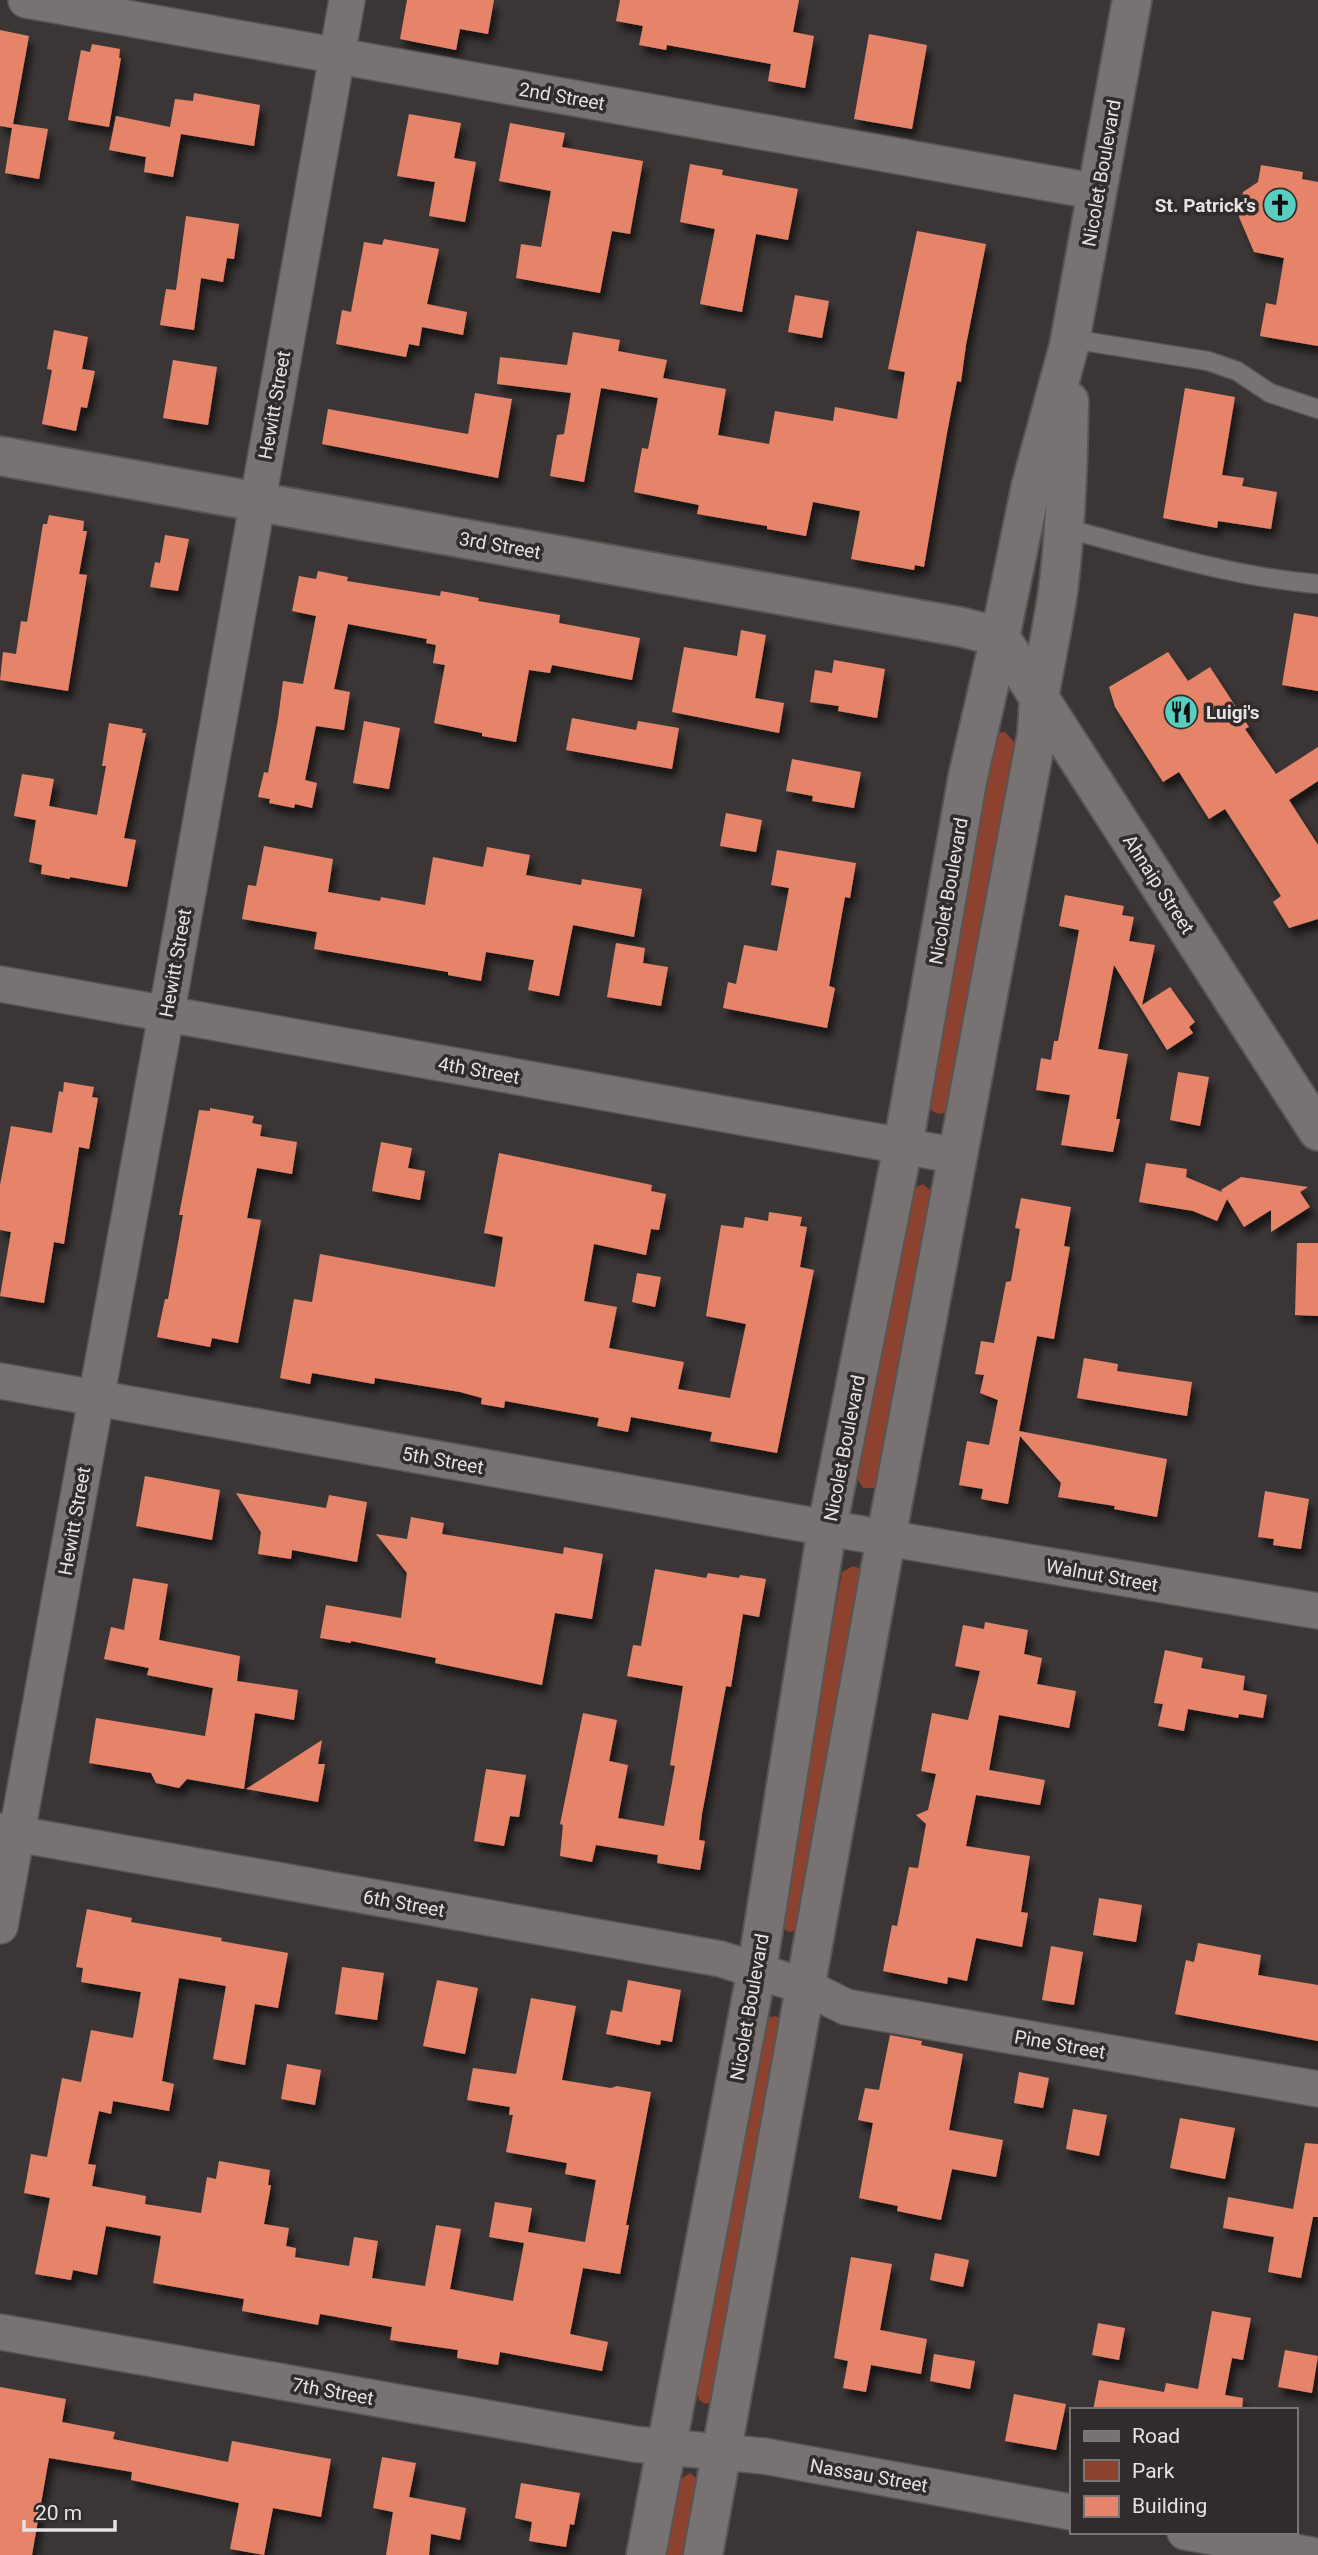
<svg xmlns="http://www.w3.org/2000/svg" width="1318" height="2555" font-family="Roboto,sans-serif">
  <defs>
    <filter id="shadow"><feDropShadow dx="4.5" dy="8" stdDeviation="3.5" flood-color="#0009"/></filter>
  </defs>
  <rect width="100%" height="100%" fill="#3b3635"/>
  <!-- green -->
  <g fill="#8d422f">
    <path d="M1005 732 1016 744 947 1112C937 1116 933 1113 928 1104L993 740 998 733Z"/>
    <path d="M923 1184 935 1194 879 1488H863L857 1478 909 1190Z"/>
    <path d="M853 1566 861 1569 798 1930 789 1932 784 1929 779 1922 842 1572Z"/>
    <path d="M775 2016 781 2019 715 2401 706 2404 699 2400 696 2391 766 2018Z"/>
    <path d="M690 2473 698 2480 688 2555H663L676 2482Z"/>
  </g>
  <!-- building -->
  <g fill="#e6846b" filter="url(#shadow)">
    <path d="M407 0H494L488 34 460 29 456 50 400 39Z"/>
    <path d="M620 0H799L793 32 814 36 805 88 768 81 771 64 667 45 666 50 639 45 643 26 616 21Z"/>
    <path d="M0 30 29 36 13 124 48 129 39 179 5 173 12 128 0 126Z"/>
    <path d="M869 34 927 45 912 129 854 119Z"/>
    <path d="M92 44 120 49 119 58H121L109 127 68 120 81 50 90 52Z"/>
    <path d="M194 93 260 105 254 146 181 134 173 177 144 172 146 157 109 150 116 116 170 127 175 99 193 101Z"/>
    <path d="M409 114 461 123 454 158 476 162 465 222 429 216 435 182 397 176Z"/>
    <path d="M510 123 565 133 562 147 643 161 630 234 612 231 600 293 516 278 521 244 541 247 551 191 499 181Z"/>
    <path d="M690 164 723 170 722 175 798 189 788 240 756 234 742 312 700 304 715 229 680 222Z"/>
    <path d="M1261 165 1303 172 1302 179 1318 182V346L1260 336 1266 303 1276 305 1284 258 1254 252 1239 217 1243 192 1258 182Z"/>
    <path d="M186 216 239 224 234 259 227 258 223 282 201 278 194 330 160 325 166 289 176 290Z"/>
    <path d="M917 231 986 244 966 345 961 382 957 381 947 433 924 567 915 565 914 570 851 559 860 511 813 502 806 536 767 529V526L697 514 699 505 634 492 642 448 648 449 658 398 601 388 584 482 550 476 557 435 564 434 571 393 497 384 500 357 567 365 573 332 620 340 618 351 667 360 663 378 726 389 718 435 769 444 775 411 833 421 835 407 897 419 905 372 888 369Z"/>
    <path d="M384 239 439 249 427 304 467 312 463 335 422 327 419 346 409 344 406 357 336 344 342 310 351 312 364 242 382 245Z"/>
    <path d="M795 295 829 301 822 338 788 332Z"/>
    <path d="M54 330 88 337 82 369 95 371 87 408 81 407 76 431 42 424 52 370 47 369Z"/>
    <path d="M173 360 217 367 208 425 163 418Z"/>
    <path d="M1185 388 1235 397 1222 475 1244 478 1242 486 1277 492 1271 529 1218 521 1217 528 1163 518Z"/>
    <path d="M475 393 512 399 498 478 322 444 328 409 468 434Z"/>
    <path d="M49 515 84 521 83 531H87L79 574 87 575 68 691 0 680 3 652 16 654 21 621 27 622 43 524H47Z"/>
    <path d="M165 535 189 539 178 591 150 587 155 562 160 563Z"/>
    <path d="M318 571 348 577 347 581 440 596 441 591 479 598 478 601 560 615 559 623 640 638 632 680 552 665 550 673 529 670 516 742 482 736V733L434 723 445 665 433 663 436 645 426 643 427 639 348 624 334 689 350 692 344 730 316 726 305 780 317 783 312 808 295 804 294 808 269 803 270 799 258 797 264 772 268 773 278 719 283 681 303 684 316 616 292 611 299 576 316 579Z"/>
    <path d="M1294 613 1318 617V691L1282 685Z"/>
    <path d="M741 630 766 635 755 698 784 703 779 733 672 712 684 647 737 656Z"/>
    <path d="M1168 652 1188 681 1210 667 1249 727 1245 729 1276 774 1318 747V781L1289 800 1318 845V919L1289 928 1273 902 1281 896 1225 809 1209 819 1179 772 1163 782 1115 707 1109 687Z"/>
    <path d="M834 660 885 669 877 718 838 711 839 706 810 702 815 670 832 673Z"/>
    <path d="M572 718 636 730 638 721 679 728 672 769 566 750Z"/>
    <path d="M364 721 400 728 389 789 353 783Z"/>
    <path d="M109 723 143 729 142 733H146L124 838 136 840 127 887 70 877V879L41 874 42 865 29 862 36 820 14 816 22 774 54 779 49 806 97 815 106 766H102Z"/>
    <path d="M792 759 861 772 854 808 812 801 813 796 786 791Z"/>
    <path d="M726 813 762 820 756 852 720 846Z"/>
    <path d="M264 846 333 859 328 892 380 901 381 897 425 905 433 857 483 867 487 847 530 855 526 875 581 885 582 879 642 889 634 937 573 925 559 996 528 990 534 960 486 952 481 981 448 975V972L314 949 317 932 242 919 248 885 256 886Z"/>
    <path d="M777 850 856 863 850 898 845 897 829 986 835 988 827 1028 723 1008 728 982 736 984 744 945 777 951 789 888 771 885Z"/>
    <path d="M1065 895 1124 906 1122 915 1134 917 1129 941 1155 945 1142 1005 1170 987 1195 1022 1189 1027 1193 1033 1167 1050 1114 965 1098 1049 1128 1054 1116 1119H1120L1113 1152 1061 1145 1070 1095 1036 1090 1041 1058 1051 1060 1054 1041H1058L1078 936 1079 930 1059 926Z"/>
    <path d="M616 943 645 948 643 963 668 967 661 1006 607 997Z"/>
    <path d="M1178 1072 1209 1077 1200 1126 1170 1120Z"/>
    <path d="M64 1082 94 1087 92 1097 98 1098 89 1149 79 1147 64 1244 54 1242 44 1303 0 1296 11 1232 0 1230V1185L11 1126 52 1133 59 1091 63 1092Z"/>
    <path d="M210 1108 254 1116 252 1123 262 1125 260 1136 297 1142 292 1174 257 1168 247 1218 261 1220 238 1343 212 1338 210 1347 157 1337 165 1299H168L183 1215H179L199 1110 210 1111Z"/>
    <path d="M381 1142 412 1148 408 1168 425 1171 420 1200 372 1191Z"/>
    <path d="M499 1153 652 1185 651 1191 666 1194 659 1230 651 1229 646 1255 594 1244 584 1301 617 1307 609 1348 684 1362 678 1389 730 1398 746 1324 706 1316 721 1225 743 1228 745 1217 768 1221 769 1212 802 1217 800 1226 807 1227 800 1267 814 1270 777 1453 710 1441 712 1432 631 1417 628 1432 597 1426 599 1418 505 1401 504 1408 481 1404 482 1398 460 1392 375 1378 374 1384 312 1373 310 1384 280 1378 294 1299 312 1302 320 1254 495 1287 503 1237 484 1233Z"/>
    <path d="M1146 1163 1187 1169 1186 1177 1222 1192 1221 1190 1241 1177 1308 1187 1300 1192 1310 1207 1271 1232V1210L1244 1227 1227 1199 1217 1221 1193 1211 1139 1202Z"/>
    <path d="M1021 1198 1071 1207 1064 1246 1070 1247 1054 1339 1037 1336 1019 1431 1167 1459 1157 1517 1114 1509 1115 1506 1058 1497 1061 1483 1020 1436 1008 1504 981 1499 983 1489 959 1485 967 1441 989 1445 998 1400 980 1393 984 1375 975 1374 981 1341 994 1343 1006 1282 1011 1281 1020 1229 1015 1228Z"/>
    <path d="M1297 1243H1318V1316L1295 1315Z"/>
    <path d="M637 1273 661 1277 655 1307 632 1302Z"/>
    <path d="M1084 1358 1118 1364 1117 1371 1192 1382 1187 1416 1077 1398Z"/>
    <path d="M145 1476 220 1490 212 1540 136 1526Z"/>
    <path d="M1265 1491 1309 1499 1301 1549 1273 1545 1274 1539 1258 1537Z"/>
    <path d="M236 1493 326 1508 329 1495 367 1502 357 1562 292 1550 291 1559 258 1554 261 1532Z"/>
    <path d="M411 1517 444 1523 442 1534 563 1554 564 1547 603 1554 592 1619 555 1613 542 1685 435 1663 436 1658 351 1641V1643L320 1638 326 1605 401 1618 407 1573 376 1534 407 1539Z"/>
    <path d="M655 1569 706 1578 708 1573 739 1578 740 1575 766 1579 759 1617 743 1614 731 1687 726 1686 702 1814 699 1840 705 1841 700 1870 657 1863 658 1855 596 1845 592 1862 560 1856 563 1825 560 1824 583 1713 617 1720 609 1761 628 1765 618 1818 664 1826 675 1766 670 1765 683 1686 627 1676 633 1645 641 1646Z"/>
    <path d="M133 1578 168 1584 159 1640 240 1656 237 1681 298 1690 294 1720 255 1713 244 1789 187 1779 179 1788 156 1783 151 1773 89 1763 96 1718 205 1736 213 1688 147 1675 149 1668 104 1659 111 1627 124 1630Z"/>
    <path d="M985 1622 1028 1630 1024 1654 1042 1658 1037 1684 1076 1691 1069 1728 999 1715 989 1770 1045 1780 1040 1805 976 1795 966 1846 1030 1856 1021 1912 1028 1913 1022 1947 976 1938 967 1981 948 1977 947 1984 883 1971 892 1925 897 1926 909 1867 918 1868 926 1824 916 1815 928 1810 936 1774 921 1771 932 1713 968 1720 980 1671 955 1666 963 1625 984 1629Z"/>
    <path d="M1165 1650 1203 1658 1201 1668 1245 1676 1243 1690 1267 1695 1263 1718 1239 1714 1238 1718 1188 1709 1184 1731 1158 1726 1163 1704 1154 1703Z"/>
    <path d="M322 1740 318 1764H325L318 1802 246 1789Z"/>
    <path d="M486 1769 526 1775 519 1817 510 1816 504 1846 474 1841Z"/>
    <path d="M1099 1898 1142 1905 1136 1942 1093 1935Z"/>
    <path d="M87 1909 132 1918 131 1922 222 1938 221 1941 288 1953 278 2008 255 2004 245 2065 213 2059 226 1986 179 1978 162 2081 174 2084 169 2111 113 2101 111 2114 99 2111 88 2164 96 2165 92 2186 146 2196 145 2204 201 2213 207 2177 216 2179 219 2161 270 2170 268 2185H271L264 2224 289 2228 286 2246 296 2248 295 2257 349 2266 354 2237 378 2241 372 2278 425 2286 436 2225 461 2229 450 2289 513 2301 524 2243 489 2237 495 2202 532 2208 528 2232 585 2242 596 2180 565 2174 567 2163 506 2152 513 2115H509L510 2107 467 2100 473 2068 516 2074 531 1998 576 2006 562 2080 611 2088 617 2086 651 2092 626 2225H629L620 2274 583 2268 570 2334 608 2342 602 2371 500 2352 498 2365 457 2358 458 2350 390 2340 392 2327 320 2314 318 2325 242 2311 244 2299 153 2283 161 2236 106 2226 97 2275 73 2270 71 2280 35 2274 50 2198 24 2193 31 2154 47 2157 62 2078 81 2082 91 2030 133 2038 141 1992 81 1982 83 1968 76 1967Z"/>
    <path d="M1198 1943 1261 1955 1258 1975 1318 1985V2041L1175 2014 1186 1960 1194 1962Z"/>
    <path d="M1051 1946 1083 1952 1074 2005 1042 2000Z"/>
    <path d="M342 1967 384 1973 377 2020 335 2014Z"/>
    <path d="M437 1980 478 1988 465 2054 423 2046Z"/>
    <path d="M628 1980 681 1990 672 2042 661 2040 660 2045 606 2034 611 2010 622 2012Z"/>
    <path d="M890 2035 922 2041 921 2045 963 2054 949 2130 1003 2140 996 2177 952 2169 941 2220 897 2211 898 2206 859 2198 873 2123 858 2120 865 2088 879 2090Z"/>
    <path d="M287 2064 321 2070 315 2105 281 2099Z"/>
    <path d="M1019 2072 1049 2078 1043 2108 1014 2103Z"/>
    <path d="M1073 2109 1107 2115 1099 2156 1066 2149Z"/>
    <path d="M1180 2118 1235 2128 1225 2179 1170 2168Z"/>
    <path d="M1305 2143 1318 2144V2217H1313L1301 2278 1268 2272 1274 2237 1223 2228 1228 2197 1293 2209Z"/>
    <path d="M935 2253 969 2260 963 2287 930 2280Z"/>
    <path d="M851 2257 892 2264 880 2330 927 2339 921 2374 871 2365 866 2392 843 2388 848 2361 834 2358Z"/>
    <path d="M1212 2311 1251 2318 1243 2360 1232 2358 1225 2395 1243 2398 1242 2410H1093L1099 2380 1164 2392 1166 2383 1198 2389Z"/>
    <path d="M1098 2323 1125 2328 1119 2360 1092 2355Z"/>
    <path d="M1285 2350 1318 2356 1312 2393 1278 2387Z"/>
    <path d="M934 2354 975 2361 970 2389 930 2381Z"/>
    <path d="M0 2387 66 2399 62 2422 115 2432 113 2439 228 2462 232 2441 331 2459 321 2517 273 2508 264 2555 230 2549 239 2503 131 2480 132 2472 49 2458 32 2555H0Z"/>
    <path d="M1014 2394 1066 2404 1056 2450 1005 2441Z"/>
    <path d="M382 2457 416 2463 409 2497 466 2508 460 2540 431 2534 429 2555H386L393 2512 373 2508Z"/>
    <path d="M521 2483 580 2493 574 2525 570 2524 566 2547 529 2541 532 2522 515 2518Z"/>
  </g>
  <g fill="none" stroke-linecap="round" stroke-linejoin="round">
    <!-- service casing -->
    <g stroke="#595554" stroke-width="21">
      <g id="service">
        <path d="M1071 339 1208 361 1237 371 1270 393 1318 409"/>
        <path d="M1064 528C1148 550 1231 577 1318 584"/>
      </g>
    </g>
    <!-- minor casing -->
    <g stroke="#595554" stroke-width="38">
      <g id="minor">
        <path d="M26 0 1098 192"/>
        <path d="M0 984 958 1156"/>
        <path d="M0 1381 827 1528 1318 1611"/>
        <path d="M0 1831 721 1959 806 1987 846 2007 1318 2089"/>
        <path d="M0 1926 173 977 347 0"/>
        <path d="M0 2332 634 2444 764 2456 1071 2512"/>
        <path d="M1185 2532 1311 2555"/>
      </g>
    </g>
    <!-- tertiary casing -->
    <g stroke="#595554" stroke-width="42">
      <g id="tertiary">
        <path d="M0 456 961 627 1000 637 968 776 903 1146 827 1528 757 1969 646 2555"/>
        <path d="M703 2555 886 1538 1037 733 1039 698"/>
      </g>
    </g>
    <!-- secondary casing -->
    <g stroke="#595554" stroke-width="42">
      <g id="secondary">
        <path d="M1132 0 1069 346 1031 486 1000 637 1318 1131"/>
        <path d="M1039 698C1045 662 1053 626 1058 591 1066 528 1068 464 1069 401"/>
      </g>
    </g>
    <!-- service -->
    <use href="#service" stroke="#787372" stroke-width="18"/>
    <!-- minor -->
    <use href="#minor" stroke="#787372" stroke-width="35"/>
    <!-- tertiary -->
    <use href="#tertiary" stroke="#787372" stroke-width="38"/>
    <!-- secondary -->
    <use href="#secondary" stroke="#787372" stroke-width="38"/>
  </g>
  <!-- icons -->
  <defs>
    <g id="church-disc" transform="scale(1.75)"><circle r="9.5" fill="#58cec0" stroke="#312c2b"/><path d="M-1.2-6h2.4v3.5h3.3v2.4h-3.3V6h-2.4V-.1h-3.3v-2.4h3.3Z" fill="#111"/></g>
    <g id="restaurant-disc" transform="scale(1.75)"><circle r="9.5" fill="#58cec0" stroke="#312c2b"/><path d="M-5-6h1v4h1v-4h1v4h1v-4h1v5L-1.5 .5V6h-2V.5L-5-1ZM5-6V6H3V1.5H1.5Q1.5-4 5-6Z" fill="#111"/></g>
  </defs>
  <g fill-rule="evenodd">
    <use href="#church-disc" x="1280" y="205"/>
    <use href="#restaurant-disc" x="1181" y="712"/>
  </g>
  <g text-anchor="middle" stroke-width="7" stroke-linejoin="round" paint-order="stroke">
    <!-- street labels -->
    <g font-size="19" fill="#e5e2e2" stroke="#312c2b">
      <text transform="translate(562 96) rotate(10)" y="7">2nd Street</text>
      <text transform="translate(1101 173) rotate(-80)" y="7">Nicolet Boulevard</text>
      <text transform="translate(274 405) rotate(-80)" y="7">Hewitt Street</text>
      <text transform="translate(500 545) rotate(10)" y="7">3rd Street</text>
      <text transform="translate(1159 884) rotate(57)" y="7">Ahnaip Street</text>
      <text transform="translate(948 891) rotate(-80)" y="7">Nicolet Boulevard</text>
      <text transform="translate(175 963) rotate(-80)" y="7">Hewitt Street</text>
      <text transform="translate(479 1070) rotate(10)" y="7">4th Street</text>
      <text transform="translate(844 1448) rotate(-79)" y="7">Nicolet Boulevard</text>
      <text transform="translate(443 1460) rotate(10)" y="7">5th Street</text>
      <text transform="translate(74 1521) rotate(-80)" y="7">Hewitt Street</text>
      <text transform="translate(1102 1575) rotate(10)" y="7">Walnut Street</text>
      <text transform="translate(404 1903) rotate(10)" y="7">6th Street</text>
      <text transform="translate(749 2007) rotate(-80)" y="7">Nicolet Boulevard</text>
      <text transform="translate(1060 2044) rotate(10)" y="7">Pine Street</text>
      <text transform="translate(333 2391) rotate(10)" y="7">7th Street</text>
      <text transform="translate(869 2475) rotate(10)" y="7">Nassau Street</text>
    </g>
    <!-- poi labels -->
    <g font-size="19" font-weight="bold" fill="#e5e2e2" stroke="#312c2b" text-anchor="end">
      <text x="1256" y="212">St. Patrick's</text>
      <text x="1206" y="719" text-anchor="start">Luigi's</text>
    </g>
  </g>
  <!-- legend -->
  <rect x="1070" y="2408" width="228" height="126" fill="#312c2b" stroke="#797574" stroke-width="2"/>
  <rect x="1084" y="2431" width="35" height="10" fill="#787372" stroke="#797574" stroke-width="2"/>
  <text x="1132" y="2443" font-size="21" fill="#e5e2e2">Road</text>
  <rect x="1084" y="2460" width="35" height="21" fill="#8d422f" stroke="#797574" stroke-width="2"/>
  <text x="1132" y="2478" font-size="21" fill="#e5e2e2">Park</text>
  <rect x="1084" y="2496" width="35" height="21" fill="#e6846b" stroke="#797574" stroke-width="2"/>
  <text x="1132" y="2513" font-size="21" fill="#e5e2e2">Building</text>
  <!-- scale -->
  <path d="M24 2520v10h91v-10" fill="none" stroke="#e5e2e2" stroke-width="3.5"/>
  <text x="35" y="2520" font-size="21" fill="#e5e2e2" stroke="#312c2b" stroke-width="5" paint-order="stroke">20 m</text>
</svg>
